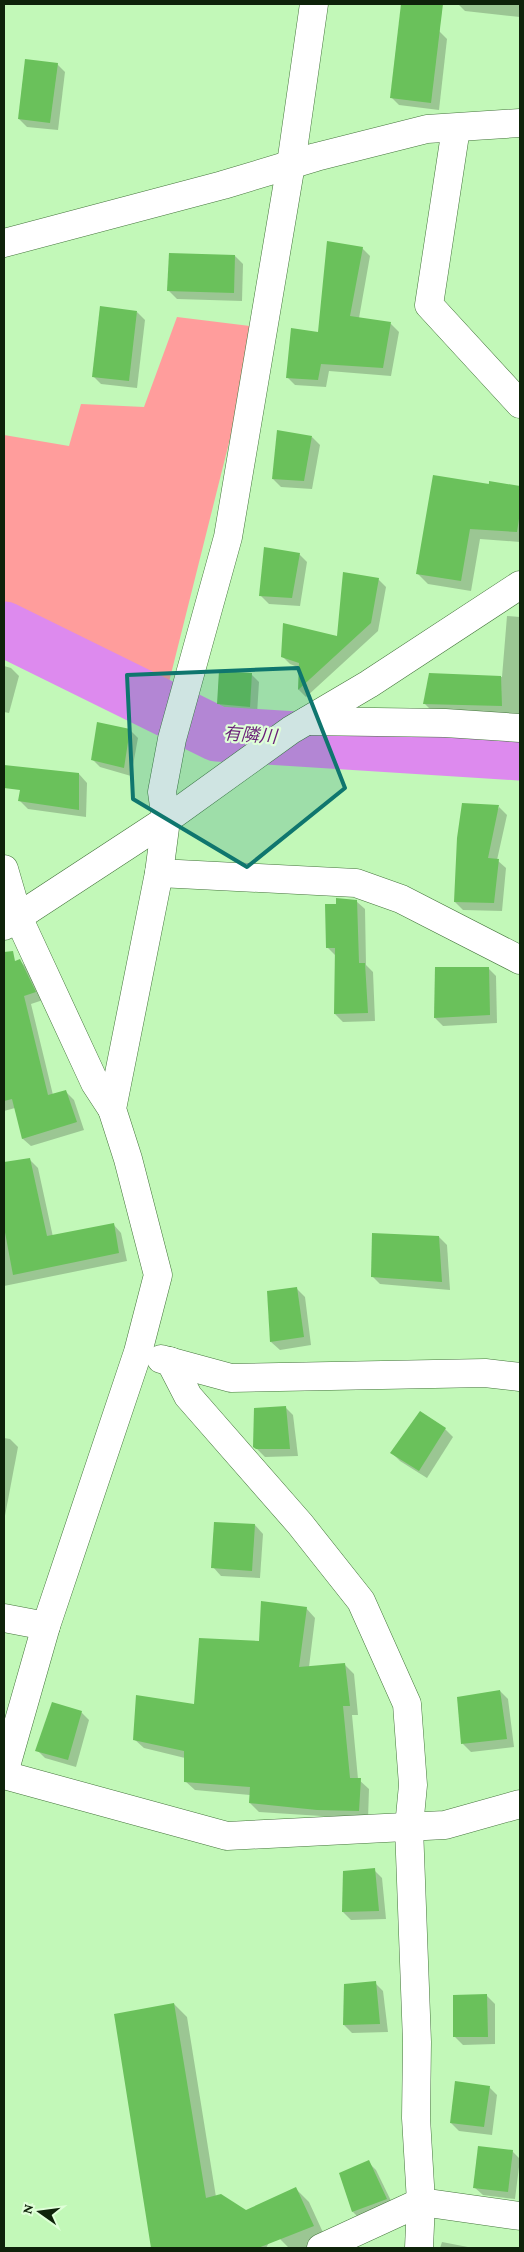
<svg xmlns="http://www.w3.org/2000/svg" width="524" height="2252" font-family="'Crimson Pro','Noto Sans JP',serif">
  <rect width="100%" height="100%" fill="#c2f8b8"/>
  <!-- green -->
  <path fill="#ff9d9c" d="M177 317 258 327 167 690 4 614V435L69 446 81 404 144 407Z"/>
  <!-- shadow -->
  <g fill="#0003">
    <path d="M458 4H520V17L465 11Z"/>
    <path d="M439 31 447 39 439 110 399 105 391 97Z"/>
    <path d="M57 64 65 72 58 130 27 127 19 119Z"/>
    <path d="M362 248 370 256 359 318 391 324 399 332 391 376 329 371 326 387 295 385 287 377 319 334Z"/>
    <path d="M235 256 243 264 242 301 177 299 169 291Z"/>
    <path d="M137 312 145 320 137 388 101 384 93 376Z"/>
    <path d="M312 437 320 445 312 489 281 487 273 479Z"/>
    <path d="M490 482 520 487V542L480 539 471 591 428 584 417 573Z"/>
    <path d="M299 554 307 562 300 606 269 604 261 596Z"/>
    <path d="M378 579 386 587 378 631 306 697 299 690 300 668 290 664 282 656 338 638Z"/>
    <path d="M507 616 520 617V716L434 713 424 703 430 674 502 677Z"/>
    <path d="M4 666 11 668 19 676 9 713 4 712Z"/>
    <path d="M251 674 259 682 257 714 227 712 219 704Z"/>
    <path d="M130 730 138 738 131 776 100 767 92 759Z"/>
    <path d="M79 774 87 783 86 817 28 809 20 801Z"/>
    <path d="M499 807 507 815 497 860 506 868 502 911 463 910 455 902Z"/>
    <path d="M356 901 365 909 366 965 373 972 375 1021 343 1022 335 1014V955L327 947Z"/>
    <path d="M20 961 28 969 43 1000 31 1004 53 1095 66 1092 74 1100 84 1130 31 1146 23 1139 15 1108 4 1111V967Z"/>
    <path d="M488 968 496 976 497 1023 443 1026 435 1018Z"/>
    <path d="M30 1160 38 1168 53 1237 113 1224 121 1233 127 1261 4 1286V1164Z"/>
    <path d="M439 1237 447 1245 450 1290 380 1284 372 1276Z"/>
    <path d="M297 1289 305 1297 311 1345 280 1350 271 1342Z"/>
    <path d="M285 1407 293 1415 298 1456 265 1457 254 1446Z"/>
    <path d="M445 1429 453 1437 427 1478 400 1461 392 1453Z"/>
    <path d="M4 1438 10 1439 18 1447 4 1521Z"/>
    <path d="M255 1525 263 1534 260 1578 221 1576 213 1567Z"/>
    <path d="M306 1608 315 1618 309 1667 345 1665 354 1674 358 1715H352L358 1779 369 1789 368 1819 259 1812 250 1803V1795L195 1790 185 1781V1758L144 1748 134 1739 195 1705 260 1642Z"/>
    <path d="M500 1691 508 1699 514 1747 471 1752 463 1744 459 1698Z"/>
    <path d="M81 1712 89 1720 76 1767 45 1758 37 1750Z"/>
    <path d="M374 1870 382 1878 386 1919 351 1920 343 1912Z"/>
    <path d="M375 1983 383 1991 388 2032 352 2033 344 2025Z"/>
    <path d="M487 1996 495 2004V2044L463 2045 454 2036Z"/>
    <path d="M174 2004 187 2017 216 2197 246 2211 296 2189 309 2202 326 2239 303 2248H289L280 2239 277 2228 266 2248H153L115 2015Z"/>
    <path d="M489 2087 497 2095 492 2135 459 2131 451 2123Z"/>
    <path d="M512 2151 520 2159 515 2199 483 2195 474 2187Z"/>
    <path d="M368 2162 376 2170 394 2207 361 2220 353 2212Z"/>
    <path d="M442 2242 473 2248H440Z"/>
  </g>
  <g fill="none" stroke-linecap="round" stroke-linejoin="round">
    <!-- river -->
    <path stroke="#dd8aee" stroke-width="55" d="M4 629 217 734 520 753"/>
  </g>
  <!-- building -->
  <g fill="#6ac15b">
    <path d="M401 4H443L431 103 390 98Z"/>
    <path d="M25 59 58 63 50 123 18 119Z"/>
    <path d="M327 241 363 247 350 316 391 322 383 368 321 364 318 380 286 378 291 328 318 332Z"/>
    <path d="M169 253 235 255 234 293 167 291Z"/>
    <path d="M100 306 137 311 129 381 92 377Z"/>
    <path d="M277 430 312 436 304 481 272 479Z"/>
    <path d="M433 475 489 484V481L520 486V512L517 532 470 529 461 581 416 574Z"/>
    <path d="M264 547 300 553 292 598 259 596Z"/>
    <path d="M343 572 379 578 371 623 298 690 299 663 281 657 283 623 337 636Z"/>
    <path d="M219 671 252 673 250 707 217 704Z"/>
    <path d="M429 673 501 676 502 706 423 704Z"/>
    <path d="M97 722 130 729 124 768 91 760Z"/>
    <path d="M4 765 79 773V810L18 801 20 790 4 788Z"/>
    <path d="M462 803 499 805 488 858 499 859 494 903 454 902 457 838Z"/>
    <path d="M336 898 357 900 359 963H365L368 1013 334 1014 335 948H326L325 904H336Z"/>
    <path d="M13 951 15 961 20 959 36 992 24 996 48 1095 66 1090 77 1122 22 1139 12 1099 4 1101V952Z"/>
    <path d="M435 967H489L490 1015 434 1018Z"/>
    <path d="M30 1158 47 1236 114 1223 119 1253 13 1275 4 1227V1162Z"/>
    <path d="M372 1233 439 1236 442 1282 371 1277Z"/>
    <path d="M297 1287 304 1337 270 1342 267 1291Z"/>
    <path d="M286 1406 290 1449H256L253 1447 254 1408Z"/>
    <path d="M420 1411 446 1428 419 1471 390 1453Z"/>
    <path d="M214 1522 255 1524 252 1571 211 1568Z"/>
    <path d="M261 1601 307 1607 299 1667 345 1663 350 1706H343L350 1778H361L359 1811 317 1810 249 1803 250 1787 184 1782V1751L133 1740 136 1695 194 1704 199 1638 259 1641Z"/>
    <path d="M500 1690 507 1739 461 1744 457 1697Z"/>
    <path d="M52 1702 82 1711 68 1760 35 1751Z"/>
    <path d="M375 1868 379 1911 342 1912 343 1871Z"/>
    <path d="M376 1981 380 2024 343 2025 344 1984Z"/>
    <path d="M487 1994 488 2037H453V1995Z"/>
    <path d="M174 2003 206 2198 221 2194 246 2210 296 2187 314 2226 258 2248H151L114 2014Z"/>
    <path d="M455 2081 490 2086 484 2127 450 2123Z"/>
    <path d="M478 2146 513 2150 508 2192 473 2188Z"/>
    <path d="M369 2160 387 2199 352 2212 339 2173Z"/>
  </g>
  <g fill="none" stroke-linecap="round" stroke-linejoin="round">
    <!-- street casing -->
    <g stroke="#45753c" stroke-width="29">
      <g id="street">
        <path d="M456 128 429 305 520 404"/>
        <path d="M307 721 445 723 520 728"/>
        <path d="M4 869 18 917 95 1083 112 1109"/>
        <path d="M159 873 356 883 401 899 520 960"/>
        <path d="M161 1359 231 1378 485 1373 520 1377"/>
        <path d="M170 1361 188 1396 300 1524 361 1601 407 1704 413 1785 409 1827 417 2042 416 2118 421 2202 520 2216"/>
        <path d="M4 1618 46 1626"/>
        <path d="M4 1773 46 1626 138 1352 158 1275 128 1159 112 1109 159 873 166 820 162 792 172 739 228 537 291 164 314 4"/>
        <path d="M4 1775 227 1836 445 1825 520 1804"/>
        <path d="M321 2248 421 2202 419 2248"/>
      </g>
    </g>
    <!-- secondary casing -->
    <g stroke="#45753c" stroke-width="29">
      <g id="secondary">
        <path d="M4 243 223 185 316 157 427 129 520 123"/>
        <path d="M4 926 166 820 291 730 369 684 520 585"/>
      </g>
    </g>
    <!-- street -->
    <use href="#street" stroke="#fff" stroke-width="28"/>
    <!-- secondary -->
    <use href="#secondary" stroke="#fff" stroke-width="28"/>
  </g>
  <!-- marked area -->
  <path fill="#0f766e" fill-opacity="0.2" stroke="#0f766e" stroke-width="4" stroke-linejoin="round" d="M298 668 345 788 247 867 133 799 127 675Z"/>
  <g text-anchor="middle" stroke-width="4.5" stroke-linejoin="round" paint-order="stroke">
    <!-- water labels -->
    <g font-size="18" font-style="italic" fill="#691e77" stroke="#dfffd8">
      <text transform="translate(250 735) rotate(4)" y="6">有隣川</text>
    </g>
  </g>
  <!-- border -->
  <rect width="524" height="2252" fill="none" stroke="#0e220a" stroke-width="10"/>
  <!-- north arrow -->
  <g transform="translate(40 2212) rotate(284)" stroke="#dfffd8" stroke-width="4" paint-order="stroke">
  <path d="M0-4L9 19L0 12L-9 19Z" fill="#0e220a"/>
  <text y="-8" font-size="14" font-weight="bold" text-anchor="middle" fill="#0e220a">N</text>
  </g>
</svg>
